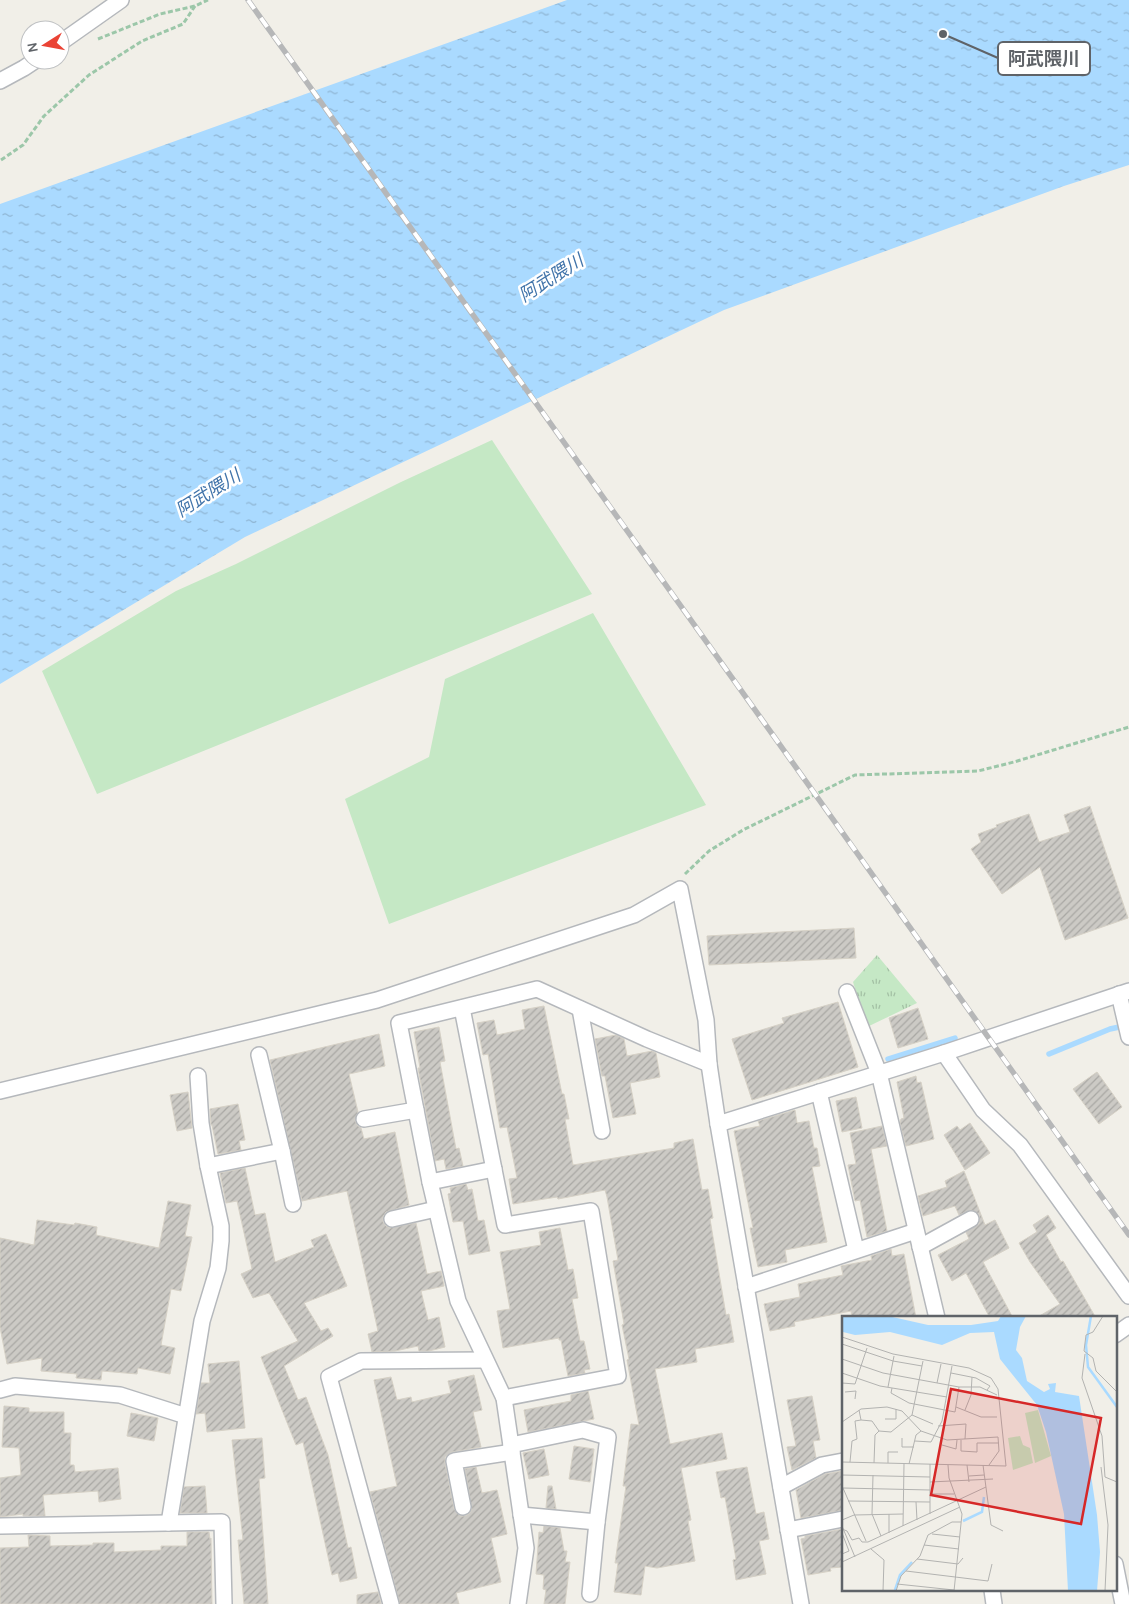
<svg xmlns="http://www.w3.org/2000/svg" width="1129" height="1604" font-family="Karla,'Noto Sans JP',sans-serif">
  <defs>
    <pattern id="park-tufts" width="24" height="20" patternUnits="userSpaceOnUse" patternTransform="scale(1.25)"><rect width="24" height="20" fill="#c5e8c5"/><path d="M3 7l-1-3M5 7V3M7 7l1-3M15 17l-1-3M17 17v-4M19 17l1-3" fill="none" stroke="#a3c0a4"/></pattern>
    <pattern id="water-ripples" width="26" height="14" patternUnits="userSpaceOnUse" patternTransform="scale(1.25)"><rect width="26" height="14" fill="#aadaff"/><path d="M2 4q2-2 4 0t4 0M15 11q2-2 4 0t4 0" fill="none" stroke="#8eb4d2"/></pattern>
    <pattern id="building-hatch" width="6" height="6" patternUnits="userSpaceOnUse" patternTransform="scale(1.25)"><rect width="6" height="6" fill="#cccac5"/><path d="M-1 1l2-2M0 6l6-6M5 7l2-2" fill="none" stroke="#a9a8a4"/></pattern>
  </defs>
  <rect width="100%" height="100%" fill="#f1efe8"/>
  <!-- grass -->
  <g fill="#c5e8c5">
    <path d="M492 440 592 594 97 794 42 671 176 591 236 564 401 482Z"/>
    <path d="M593 613 706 805 389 924 345 799 429 757 445 679Z"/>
  </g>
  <!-- park -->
  <path fill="url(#park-tufts)" d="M877 955 917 1003 867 1027 853 982Z"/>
  <!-- water -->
  <path fill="url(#water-ripples)" d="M567 0H1129V165L1064 186 724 310 245 537 0 684V204Z"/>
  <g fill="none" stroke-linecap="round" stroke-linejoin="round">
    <!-- stream -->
    <g stroke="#aadaff" stroke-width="5.5">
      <path d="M1049 1054 1110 1029 1124 1026"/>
      <path d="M888 1059 955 1038"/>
    </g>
  </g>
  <!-- building -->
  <g fill="url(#building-hatch)" stroke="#d6d1c6">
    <path d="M1090 806 1128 918 1065 940 1040 867 1002 894 971 849 981 842 978 834 997 827 996 825 1029 814 1039 842 1070 832 1064 815Z"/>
    <path d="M854 928 856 958 709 965 707 936Z"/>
    <path d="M838 1002 858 1067 752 1100 732 1039 784 1023 782 1018Z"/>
    <path d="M544 1006 562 1094H564L569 1119H565L573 1165 674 1148V1143L693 1139 702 1190 708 1189 713 1218 710 1219 726 1315 729 1314 734 1342 695 1349 697 1362 655 1369 670 1444 722 1433 727 1459 681 1468 691 1520 688 1521 695 1561 657 1568 645 1566 641 1595 614 1592 618 1563H615L626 1486H623L631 1424 639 1425 627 1360 629 1359 622 1325 624 1324 613 1261 618 1260 607 1197 605 1190 558 1199 557 1197 513 1204 509 1179 517 1178 507 1127 500 1128 488 1054 483 1055 477 1023 494 1020 497 1035 525 1029 522 1010Z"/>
    <path d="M918 1008 928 1039 898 1048 889 1018Z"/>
    <path d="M439 1027 445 1061 440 1062 456 1149 459 1148 463 1166 446 1169 444 1159 435 1161 418 1068H420L414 1032Z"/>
    <path d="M379 1034 385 1066 349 1074 358 1112 355 1120 357 1125 361 1128 364 1139 395 1132 409 1205 386 1212 383 1217V1222L386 1226 390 1228 416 1223 427 1274 441 1271 444 1286 421 1291 428 1320 439 1317 445 1347 429 1351H419L418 1346 395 1351 372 1352 368 1334 378 1331 347 1191 302 1201 270 1060Z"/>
    <path d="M616 1035 624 1039 627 1056 652 1051 656 1053 660 1077 630 1083 636 1114 613 1118 605 1076H602L595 1039Z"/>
    <path d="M1097 1072 1122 1107 1099 1124 1073 1089Z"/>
    <path d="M916 1076 917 1083 921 1082 934 1139 906 1146 900 1123 901 1119 904 1118 897 1082Z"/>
    <path d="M188 1092 192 1128 177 1131 170 1095Z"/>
    <path d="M856 1097 862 1128 842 1132 836 1101Z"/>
    <path d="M238 1104 245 1140 239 1141 241 1150 218 1154 212 1125H211L210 1109Z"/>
    <path d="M795 1110 797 1123 809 1121 814 1148H817L820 1166 812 1167 827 1242 785 1250 787 1262 758 1267 750 1228H753L734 1131 760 1126 758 1121Z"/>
    <path d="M970 1123 990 1153 965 1170 944 1135 957 1126 960 1130Z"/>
    <path d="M882 1126 887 1146 871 1149 887 1231 867 1237 860 1200 855 1201 848 1165 856 1164 850 1133Z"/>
    <path d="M245 1168 255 1215 265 1213 275 1262 314 1247 311 1240 326 1234 347 1286 304 1303 321 1331 328 1328 333 1336 284 1366 298 1400 306 1397 328 1455 348 1548 351 1547 357 1578 340 1582 338 1573 332 1575 303 1442 296 1445 261 1357 298 1341 269 1293 253 1298 241 1274 252 1269 237 1201 226 1203 220 1173Z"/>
    <path d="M964 1171 985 1225 995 1220 1009 1248 983 1262 1013 1318H990L966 1273 952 1281 938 1255 969 1239 966 1232 979 1224 980 1219 979 1214 971 1210 959 1215 955 1206 923 1216 918 1196 947 1187 945 1181Z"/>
    <path d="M466 1184 468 1190 472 1189 478 1221 484 1220 490 1251 469 1255 463 1221 453 1222 448 1194 451 1193 450 1188Z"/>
    <path d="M168 1201 191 1205 185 1236 192 1237 181 1291 171 1289 161 1345 175 1348 170 1374 138 1368 137 1374 102 1371 101 1380 76 1378 77 1374 41 1371 42 1358 7 1364 0 1327V1238L34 1245 37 1220 74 1225 75 1223 97 1227 96 1235 159 1248Z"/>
    <path d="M1048 1215 1056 1228 1046 1235 1061 1262 1063 1261 1096 1318H1036L1060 1304 1030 1262 1019 1243 1037 1232 1033 1225Z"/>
    <path d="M560 1228 568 1270 573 1269 578 1298 572 1299 580 1341H584L590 1369 584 1370 585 1373 568 1376 561 1340H559V1338L503 1348 497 1311 510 1309 500 1252 541 1245 539 1232Z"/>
    <path d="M891 1249 892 1256 904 1254 916 1318H852L851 1311 794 1322 795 1326 770 1331 764 1304 800 1297 798 1284 843 1275 841 1266 872 1260 871 1256Z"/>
    <path d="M239 1361 245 1428 207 1432 205 1413 196 1414 201 1383H210L208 1364Z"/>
    <path d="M474 1375 482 1410 473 1412 481 1447 452 1452 445 1457V1463L454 1509 460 1516H465L469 1514 472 1510 465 1469 476 1467 482 1493 497 1490 507 1534 491 1538 501 1582 456 1593 459 1604H400L370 1492 397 1486 374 1380 391 1377 397 1400 411 1397 412 1402 451 1393 448 1381Z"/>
    <path d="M588 1391 594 1419 528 1432 524 1410 571 1401V1395Z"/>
    <path d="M812 1396 820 1440 813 1441 816 1458 792 1470 787 1447 796 1446 787 1400Z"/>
    <path d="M4 1406 29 1408V1412H64V1433H71L70 1465H74L75 1472 118 1468 121 1499 99 1502 98 1491 43 1495 45 1516H23V1514L0 1517V1478L21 1475 19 1448 2 1447Z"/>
    <path d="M131 1413 158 1418 154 1441 127 1436Z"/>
    <path d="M262 1438 265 1478 259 1479 268 1604H244L238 1540H243L232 1440Z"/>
    <path d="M574 1446 594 1449 590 1482 569 1479Z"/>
    <path d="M544 1449 549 1475 529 1479 523 1453Z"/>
    <path d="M747 1467 756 1514 764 1512 769 1539 759 1541 766 1574 736 1580 733 1560 736 1559 725 1497 721 1498 716 1472Z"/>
    <path d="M843 1471V1510L801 1518 796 1490 825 1474Z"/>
    <path d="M205 1486 207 1513H180L184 1487Z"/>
    <path d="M548 1486H552L556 1509 546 1508Z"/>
    <path d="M544 1526 560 1528 564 1551H567L565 1562H570L565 1604H544L546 1590 543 1589 544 1575 536 1574 539 1532 543 1533Z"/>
    <path d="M843 1529V1567L830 1568 831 1571 808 1575 801 1539 805 1538V1536Z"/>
    <path d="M187 1532H209L210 1539 211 1538 212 1604H0V1548L29 1547 28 1535 50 1536V1546L93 1545V1543H114V1552L161 1550V1546H187Z"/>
    <path d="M378 1592 381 1604H357V1595Z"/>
  </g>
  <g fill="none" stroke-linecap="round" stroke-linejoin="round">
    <!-- street casing -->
    <g stroke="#b5b8bc" stroke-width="18">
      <g id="street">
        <path d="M60 43 121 0"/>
        <path d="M0 81 24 68 36 60"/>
        <path d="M847 992 879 1073 937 1318"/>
        <path d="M1119 994 1129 1037"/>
        <path d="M462 1008 505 1225 591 1211 618 1376 504 1398"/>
        <path d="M580 1009 602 1131"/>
        <path d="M944 1053 983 1110 1020 1145 1129 1296"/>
        <path d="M259 1055 282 1151 293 1204"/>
        <path d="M0 1091 377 1000 634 915 680 889 706 1020 709 1064 718 1124 801 1604"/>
        <path d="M819 1092 856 1250"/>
        <path d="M364 1119 416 1110"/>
        <path d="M718 1124 944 1053 1129 991"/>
        <path d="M208 1166 282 1151"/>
        <path d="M430 1182 494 1169"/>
        <path d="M392 1219 436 1209"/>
        <path d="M920 1247 971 1219"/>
        <path d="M746 1287 916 1231"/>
        <path d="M1115 1335 1129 1325"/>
        <path d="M0 1390 15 1386 120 1395 186 1416"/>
        <path d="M511 1445 583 1430 608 1437 597 1522 590 1594"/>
        <path d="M781 1487 822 1465 843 1461"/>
        <path d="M463 1507 454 1461 512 1452"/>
        <path d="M521 1515 597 1522"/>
        <path d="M169 1523 202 1321 218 1268 221 1241V1226L208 1166 201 1123 198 1076"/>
        <path d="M0 1526 222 1522 224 1604"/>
        <path d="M788 1530 843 1519"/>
        <path d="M1115 1564 1123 1604"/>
        <path d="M992 1590 994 1604"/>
        <path d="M391 1604 329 1377 361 1361 484 1360"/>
        <path d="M518 1604 526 1548 504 1398 458 1301 430 1182 399 1023 537 989 647 1039 709 1064"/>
      </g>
    </g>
    <!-- path -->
    <g stroke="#9cc7a9" stroke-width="3" stroke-dasharray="5 2.5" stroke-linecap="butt">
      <path d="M98 39 160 14 195 6 208 0"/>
      <path d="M1 160 23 145 44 116 89 75 142 41 183 24 195 6"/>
      <path d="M685 874 709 851 743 830 855 775 978 771 1014 762 1129 727"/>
    </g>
    <!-- street -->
    <use href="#street" stroke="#fff" stroke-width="15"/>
    <!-- rail casing -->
    <g stroke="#b6b7b8" stroke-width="5.5">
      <path id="rail" d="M248 0C542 411 836 823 1129 1235"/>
    </g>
    <!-- rail -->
    <use href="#rail" stroke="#fff" stroke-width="4" stroke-dasharray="11" stroke-linecap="butt"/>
  </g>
  <g text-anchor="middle" stroke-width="5" stroke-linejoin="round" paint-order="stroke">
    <!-- water labels -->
    <g font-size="18" font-style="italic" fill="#4174aa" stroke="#fff">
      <text transform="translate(551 278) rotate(-32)" y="6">阿武隈川</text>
      <text transform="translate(208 493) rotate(-32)" y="6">阿武隈川</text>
    </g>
  </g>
  <!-- overview -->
  <g transform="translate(842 1316)">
    <rect width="275" height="275" fill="#f1efe8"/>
    <path d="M196 94 209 140 193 147 183 97ZM178 120 181 129 188 132 191 147 171 154 166 122Z" fill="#c5e8c5"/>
    <path d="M0 0H46L86 9H129L156 5 159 0H184L178 11 174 34 180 42 185 65 202 76 208 73 206 68 214 67 213 76 237 80 255 199 258 236 255 275H226L222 198 204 116 195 89 158 43 152 16 128 17 100 29 48 16 13 19 1 16Z" fill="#aadaff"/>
    <path fill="none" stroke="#aadaff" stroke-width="2.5" d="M249 0 244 29 246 51 275 91M121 205 140 196 142 181M53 274 58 259 70 246"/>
    <path fill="none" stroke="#b3b3b1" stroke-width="1" d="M261 0 251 16 244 19 242 35 251 42 254 55 275 76M0 21 51 38 127 52 149 62 156 73 164 150 0 146M0 28 51 45 80 50M243 38 240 62 260 120 263 161 275 166M0 43 41 57 117 71H138L155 79M0 57 38 70 105 81M109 57 134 62 148 70 145 74M0 67 13 68 25 32M95 67 99 48M46 71 52 40M50 72 49 77 67 87 113 96 117 71M3 76 14 75 13 83M114 91 139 101H155M123 94 129 79 130 61M70 99 91 108M43 103H54V93M19 104 30 105 37 115 33 119 32 147M0 106 19 93 45 91 60 95 79 115 105 124 156 121 157 135 147 149M96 110 124 108 123 123M37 115 49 116 70 99 81 45M60 122V131H72M119 124V135L135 136V127H157M73 125 89 126 100 105 110 50M100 129 114 133 115 124M8 146 10 125 15 123 13 105 19 104 17 94M46 147V136H56M67 148 74 119 79 115M106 149 107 162 120 198 112 275M125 149 127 166M141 149 149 209 161 215M259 151 266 209 263 275M0 159 88 161M31 159 30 198 39 220M127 160 142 159M88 166 151 163M1 172 88 174M1 172 24 225M88 178H112M6 185 88 186M74 186 75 204M88 198V148M0 204 12 199 61 198M0 210 13 241M61 210 62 148M0 213 5 215 10 224 17 222 20 226H26L144 171M0 217 7 235 0 238M47 217V198M90 218 118 221M82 229 117 233M29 233 42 244 41 275M75 243 116 248 121 242M0 246 118 191M64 255 146 265 150 248M55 268 112 274M54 275 59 260 78 240 86 219 110 206H119"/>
    <path fill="#d62828" fill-opacity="0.15" stroke="#d62828" stroke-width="2.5" d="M109 73 259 102 239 208 89 179Z"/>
    <rect width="275" height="275" fill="none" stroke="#5f6368" stroke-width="2.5"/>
  </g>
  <!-- callouts -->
  <path fill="none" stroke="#5f6368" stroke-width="2" d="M943 34L998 58"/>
  <circle fill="#5f6368" stroke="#fff" stroke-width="2" cx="943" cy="34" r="5"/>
  <rect fill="#fff" stroke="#5f6368" stroke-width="2" x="998" y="42" width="92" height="33" rx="5"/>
  <g font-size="18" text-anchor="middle" font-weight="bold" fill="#5f6368">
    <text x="1044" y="65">阿武隈川</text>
  </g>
  <!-- north arrow -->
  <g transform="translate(45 45) rotate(259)"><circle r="24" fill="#ffffff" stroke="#bfc1c3"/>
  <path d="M0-4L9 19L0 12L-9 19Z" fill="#ea4335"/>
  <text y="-8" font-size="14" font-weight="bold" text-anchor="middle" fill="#5f6368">N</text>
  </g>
</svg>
